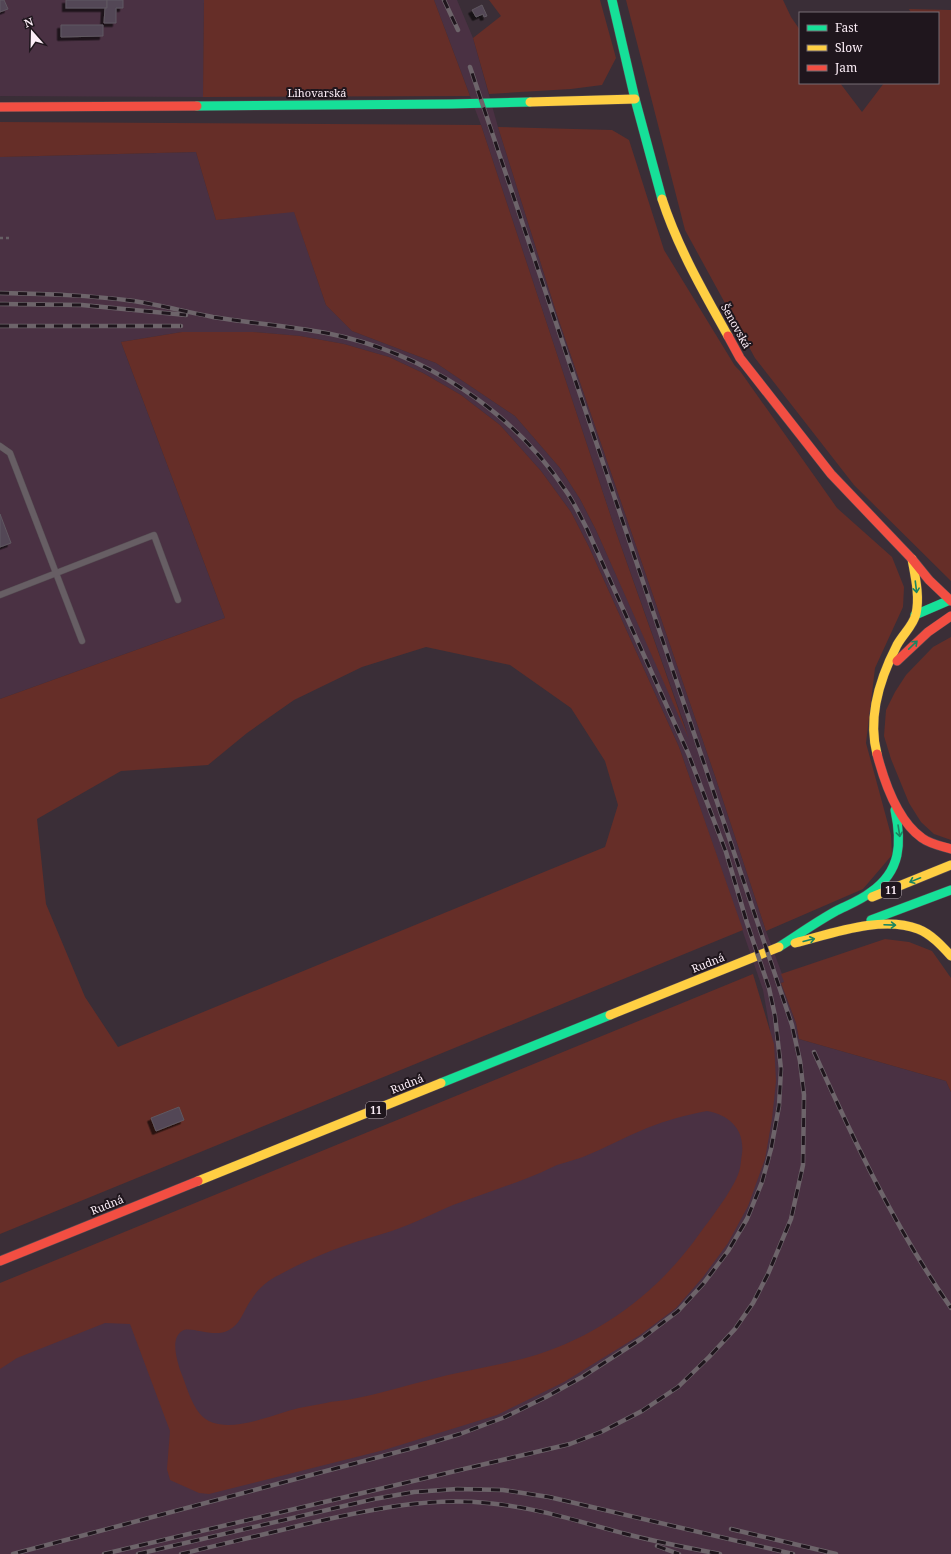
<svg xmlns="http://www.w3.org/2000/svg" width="951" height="1554" font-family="'Noto Serif',serif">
  <defs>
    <filter id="shadow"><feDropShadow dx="-3.5" dy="3.5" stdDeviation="0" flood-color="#0009"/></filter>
  </defs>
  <rect width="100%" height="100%" fill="#3a2e37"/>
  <!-- built -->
  <g fill="#4a3143">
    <path d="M0 0H204L203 97 0 96Z"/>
    <path d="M434 0H457L473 38 498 127 557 315 716 779 766 931 785 982 781 983 796 1023 799 1039 946 1081 951 1092V1554H0V1330L770 1030 763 990 679 747 589 547 571 512 541 471 500 425 461 395 423 373 389 357 344 344 300 336 253 332H182L121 342 225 618 0 699V157L196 152 216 220 294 211 326 305 352 331 436 363 515 416 560 468 580 499 596 530 687 732 616 532 481 125Z"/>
  </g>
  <!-- green -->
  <g fill="#662e28" fill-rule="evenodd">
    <path d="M204 0H434L470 96 203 97Z"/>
    <path d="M489 0H600L616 58 602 85 571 89 489 94 473 38 501 16Z"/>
    <path d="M626 0H783L791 17 800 30V83H840L862 112 884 83H938V13H911L909 9 951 10V581L854 485 755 358 685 230Z"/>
    <path d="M0 122 481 125 616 532 689 739 596 530 580 499 560 468 515 416 436 363 352 331 326 305 294 212 216 220 196 152 0 157Z"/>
    <path d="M498 127 612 130 629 140 664 250 735 366 740 371 837 508 892 557 904 587 903 607 875 668 866 743 891 835 892 855 863 889 766 931 716 779 557 315Z"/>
    <path d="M182 332H253L300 336 344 344 389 357 423 373 461 395 500 425 541 471 571 512 589 547 679 747 743 930 0 1234V699L225 618 121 342ZM426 647 510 665 571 708 605 761 618 805 605 847 118 1047 85 997 46 904 37 819 121 771 208 765 247 733 294 700 362 667Z"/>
    <path d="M951 637V840L934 834 921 822 909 803 891 759 884 736 886 710 895 692 906 675 933 647Z"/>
    <path d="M885 939 909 942 932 951 951 978V1092L946 1081 799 1039 796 1023 781 983 784 982 781 974Z"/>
    <path d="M753 974 774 1044 776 1081 772 1119 765 1159 748 1206 728 1243 703 1277 676 1308 640 1335 564 1382 497 1415 384 1450 209 1494 199 1493 170 1480 167 1469 170 1431 130 1324 105 1323 17 1358 0 1369V1283ZM707 1111C730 1115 745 1130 742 1154 741 1159 741 1163 740 1168 737 1185 711 1218 700 1233 660 1290 603 1334 536 1355 507 1364 477 1368 448 1375 414 1383 381 1394 347 1400 340 1401 333 1401 326 1403 317 1405 308 1406 299 1408 273 1414 221 1439 200 1414 190 1402 186 1384 180 1370 177 1359 170 1339 182 1331 191 1325 213 1339 229 1330 240 1324 243 1313 249 1303 256 1291 266 1281 279 1275 311 1257 347 1244 382 1234 406 1227 430 1215 453 1205 477 1196 501 1188 525 1179 536 1175 546 1170 557 1165 566 1162 575 1160 583 1157 605 1148 625 1137 647 1128 667 1120 686 1115 707 1111Z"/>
  </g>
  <!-- building -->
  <g fill="#534657" stroke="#5f5860" filter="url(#shadow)">
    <path d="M0 0H4L8 9 0 12Z"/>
    <rect x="66" y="0" width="41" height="8"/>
    <path d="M107 0H123V8H116V23H104L105 8H107Z"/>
    <path d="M482 5 487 16 484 17 483 14 476 17 472 10Z"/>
    <path d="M61 25H103V36L61 37Z"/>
    <path d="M0 514 11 543 0 547Z"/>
    <path d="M179 1107 184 1120 156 1131 151 1118Z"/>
  </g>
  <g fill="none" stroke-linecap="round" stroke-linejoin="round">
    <!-- lane casing -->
    <g stroke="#554b52" stroke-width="7">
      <g id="lane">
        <path d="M0 446 10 453 82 641"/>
        <path d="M0 595 154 535 178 600"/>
      </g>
    </g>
    <!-- fast casing -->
    <g stroke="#554b52" stroke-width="10">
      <g id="fast">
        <path d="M612 0 635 99 662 199"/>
        <path d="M197 106 451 104 530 102"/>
        <path d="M915 615 950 600"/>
        <path d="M871 920 951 890"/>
        <path d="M779 947C798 935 816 922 836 911 848 905 861 900 871 892 901 871 902 843 895 810"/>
        <path d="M441 1083 610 1015"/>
      </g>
    </g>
    <!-- slow casing -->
    <g stroke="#554b52" stroke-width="10">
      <g id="slow">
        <path d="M530 102 635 99"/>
        <path d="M662 199C678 248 703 291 728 336"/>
        <path d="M877 754C867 716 880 678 897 645 903 634 913 626 916 614 920 596 915 576 912 559"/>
        <path d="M872 897 951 865"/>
        <path d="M795 943C831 934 881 915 918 929 931 934 942 946 951 956"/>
        <path d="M610 1015 779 947"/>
        <path d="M198 1181 441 1083"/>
      </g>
    </g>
    <!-- jam casing -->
    <g stroke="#554b52" stroke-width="10">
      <g id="jam">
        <path d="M0 107 197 106"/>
        <path d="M728 336 740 358 831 474 912 559 929 580 951 601"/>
        <path d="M897 661 928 632 951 616"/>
        <path d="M877 754C884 781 898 821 922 838 930 844 941 846 951 849"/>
        <path d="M0 1261 198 1181"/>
      </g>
    </g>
    <!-- path -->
    <path stroke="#675f65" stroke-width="2.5" stroke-dasharray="3 3" stroke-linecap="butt" d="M0 238H9"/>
    <!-- lane -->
    <use href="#lane" stroke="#675e64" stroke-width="6"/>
    <!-- fast -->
    <use href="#fast" stroke="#16e098" stroke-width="9"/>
    <!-- slow -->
    <use href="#slow" stroke="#ffcf43" stroke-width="9"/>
    <!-- jam -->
    <use href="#jam" stroke="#f24e42" stroke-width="9"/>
    <!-- rail casing -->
    <g stroke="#6d646a" stroke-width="4.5">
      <g id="rail">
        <path d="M444 0 458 30"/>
        <path d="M0 293C45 294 89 295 134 301 160 305 186 312 213 317 250 323 288 326 326 333 423 352 513 410 568 494 575 505 581 517 587 529L688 753 726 852 747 923 769 988 775 1016 781 1069 779 1106 771 1149 762 1182 747 1219 728 1251 703 1284 678 1311 641 1339 582 1377 546 1397 505 1417 460 1434 409 1449 13 1554"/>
        <path d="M0 304 82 305 186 315"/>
        <path d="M0 326H181"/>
        <path d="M814 1052C854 1141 895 1228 951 1308"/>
        <path d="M731 1529 836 1554"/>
        <path d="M657 1546 679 1554"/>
        <path d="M104 1554 570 1444 601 1432 642 1411 678 1387 709 1357 735 1329 753 1303 768 1274 791 1219 803 1165 804 1095 800 1061 792 1025 470 67"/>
        <path d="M138 1554 374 1499 414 1492 457 1489 503 1490 549 1497 793 1554"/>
        <path d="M181 1554C222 1544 262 1535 302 1525 364 1511 423 1497 487 1503 535 1507 580 1522 626 1534 657 1542 688 1548 720 1554"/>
      </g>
    </g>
    <!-- rail -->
    <use href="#rail" stroke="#1f161d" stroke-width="3" stroke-dasharray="9" stroke-linecap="butt"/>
  </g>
  <!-- one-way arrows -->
  <defs><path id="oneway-shaft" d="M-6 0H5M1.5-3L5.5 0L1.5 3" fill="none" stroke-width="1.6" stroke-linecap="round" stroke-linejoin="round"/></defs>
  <g stroke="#1a8561">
    <use href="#oneway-shaft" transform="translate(916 587) rotate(83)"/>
    <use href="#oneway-shaft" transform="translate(913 645) rotate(-44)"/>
    <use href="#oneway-shaft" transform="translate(899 831) rotate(81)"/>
    <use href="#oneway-shaft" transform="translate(915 880) rotate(158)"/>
    <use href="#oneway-shaft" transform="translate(890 925) rotate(2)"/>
    <use href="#oneway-shaft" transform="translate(809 940) rotate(-14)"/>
  </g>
  <g text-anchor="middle" stroke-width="4" stroke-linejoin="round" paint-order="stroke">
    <!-- shield labels -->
    <g fill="#1f161d" stroke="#baadb6" stroke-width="1">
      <rect x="881" y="882" width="20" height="16" rx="3"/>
      <rect x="366" y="1102" width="20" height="16" rx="3"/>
    </g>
    <g font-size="10" font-weight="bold" fill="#fceef7">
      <text x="891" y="894">11</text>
      <text x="376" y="1114">11</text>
    </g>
    <!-- street labels -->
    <g font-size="11" fill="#fceef7" stroke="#1f161d">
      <text x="317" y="97">Lihovarská</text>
      <text transform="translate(736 326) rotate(61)" y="4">Šenovská</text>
      <text transform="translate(708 963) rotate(-22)" y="4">Rudná</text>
      <text transform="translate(407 1084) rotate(-22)" y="4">Rudná</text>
      <text transform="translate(107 1205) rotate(-22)" y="4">Rudná</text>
    </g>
  </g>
  <!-- legend -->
  <rect x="799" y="12" width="140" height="72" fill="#1f161d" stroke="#776c74"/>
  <rect x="807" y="25" width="20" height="6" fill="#16e098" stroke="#776c74"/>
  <text x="835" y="32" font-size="12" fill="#fceef7">Fast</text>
  <rect x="807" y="45" width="20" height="6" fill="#ffcf43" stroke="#776c74"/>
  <text x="835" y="52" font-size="12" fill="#fceef7">Slow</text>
  <rect x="807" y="65" width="20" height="6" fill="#f24e42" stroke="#776c74"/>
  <text x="835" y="72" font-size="12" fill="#fceef7">Jam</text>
  <!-- north arrow -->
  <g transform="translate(32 32) rotate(340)" stroke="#1f161d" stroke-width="3" paint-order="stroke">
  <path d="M0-3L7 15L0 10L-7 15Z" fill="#fceef7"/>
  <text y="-6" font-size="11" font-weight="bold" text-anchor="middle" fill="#fceef7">N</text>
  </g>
</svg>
